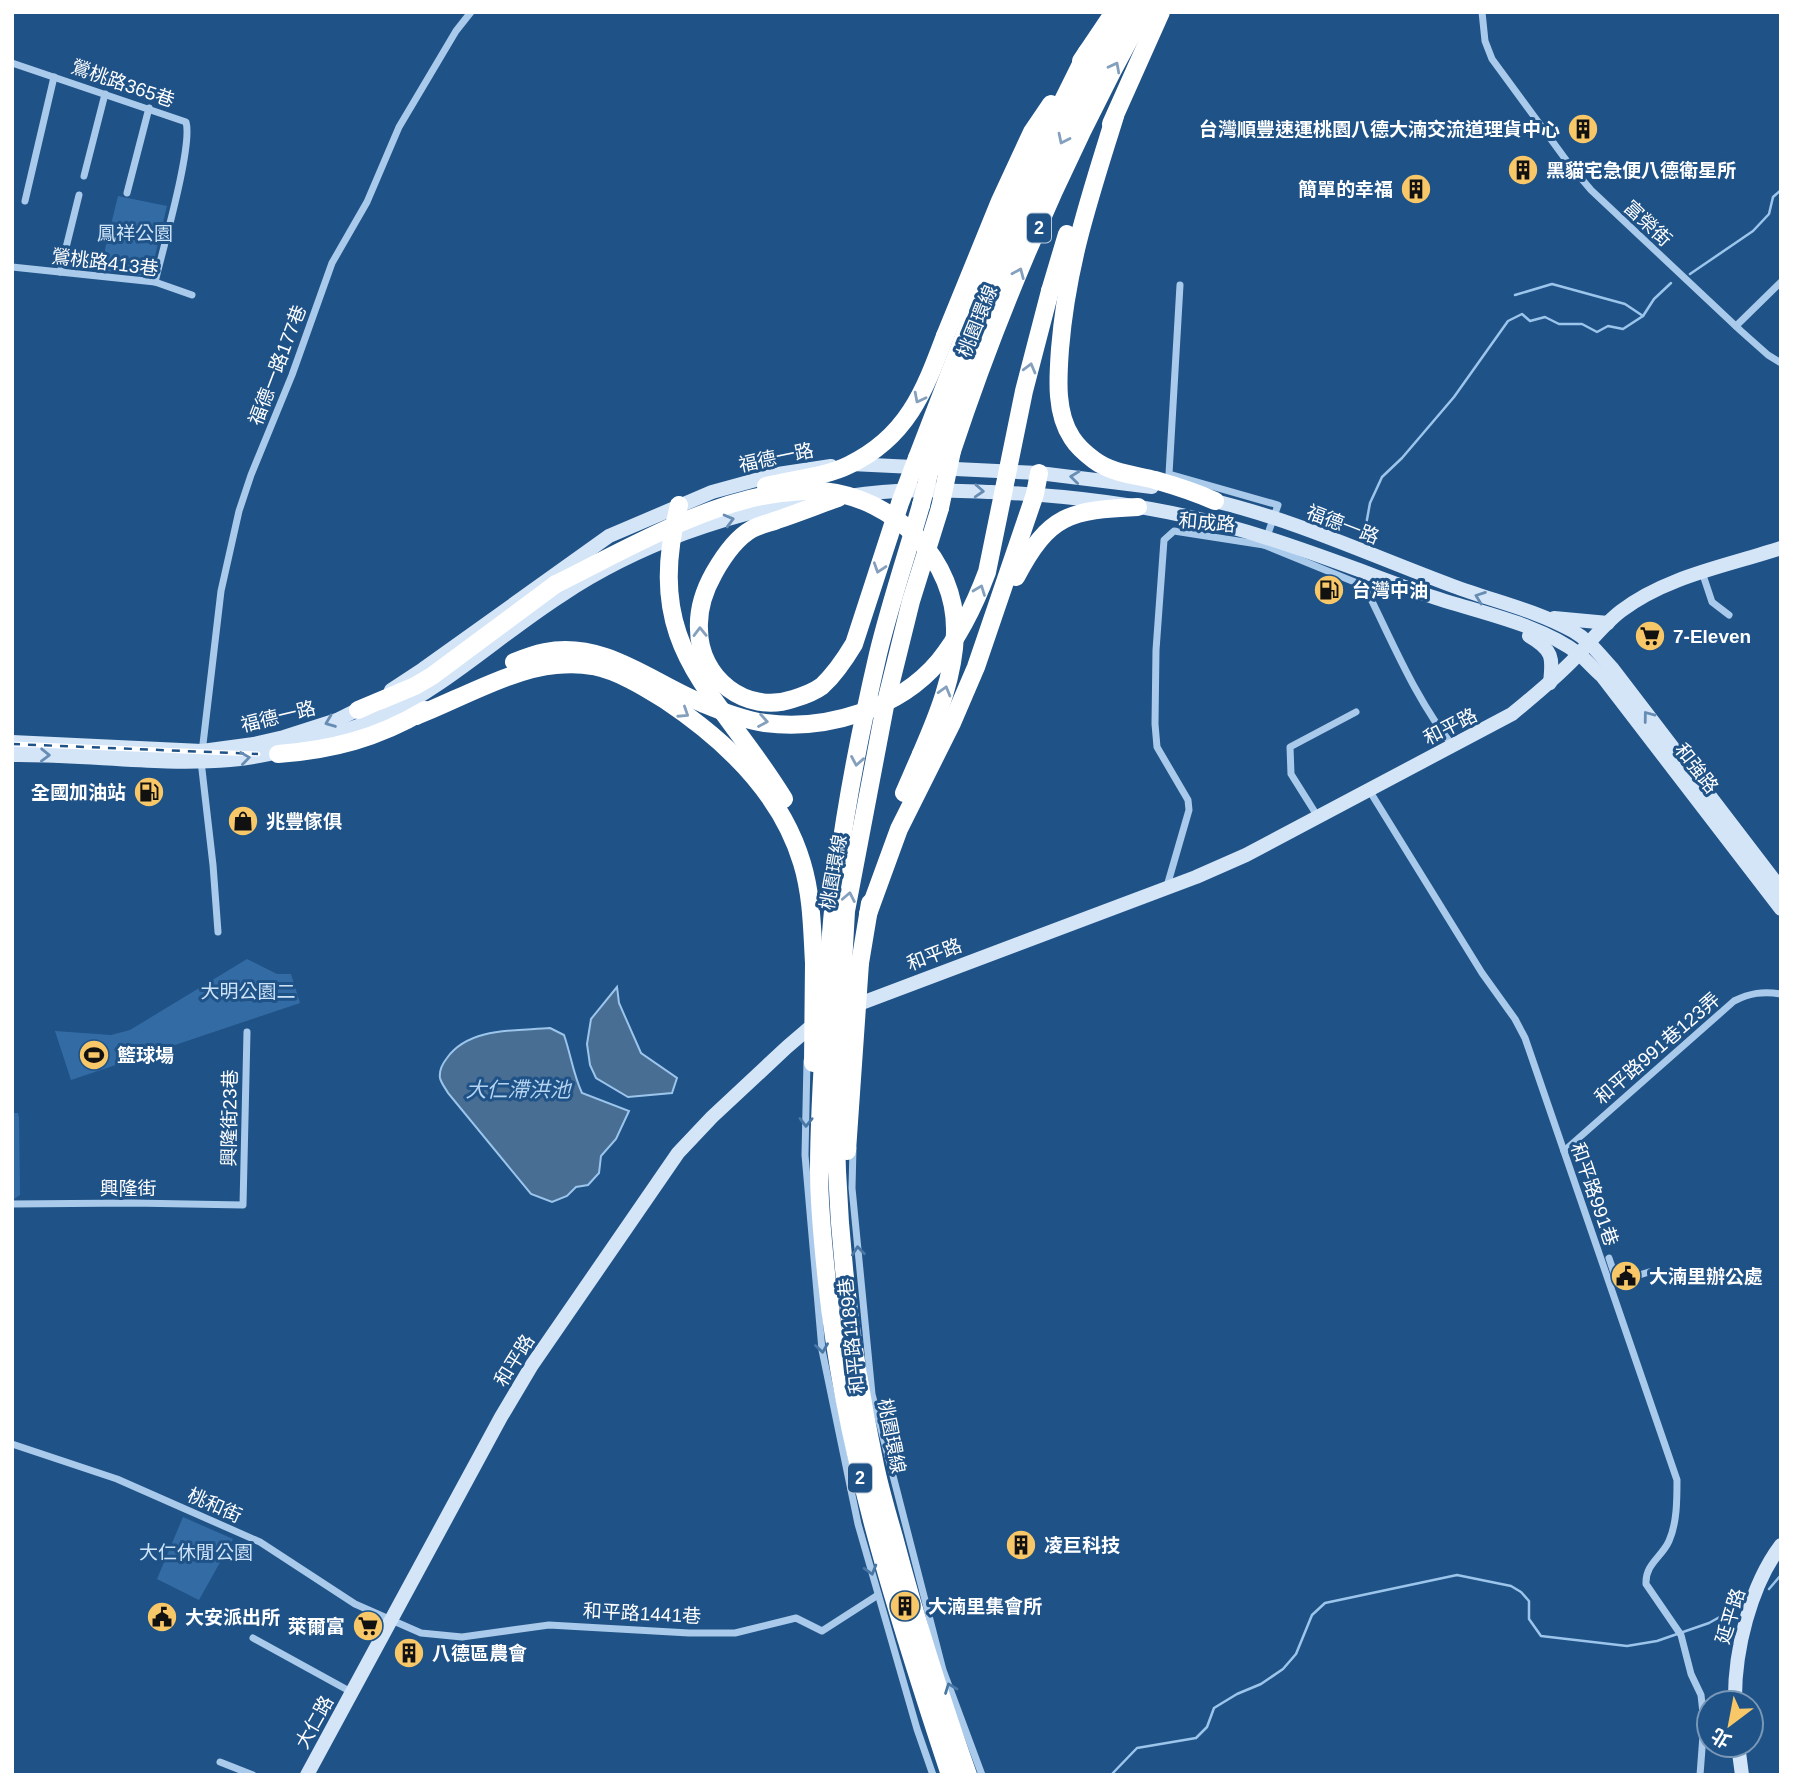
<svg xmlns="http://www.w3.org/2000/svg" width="1793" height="1787" font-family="Arial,'Noto Sans TC',sans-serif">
  <rect width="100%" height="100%" fill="#1f5287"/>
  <!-- green -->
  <g fill="#336ca4">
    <path d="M118 196 167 206 150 277 100 270Z"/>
    <path d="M247 959 277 974H291L300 1003 71 1080 55 1031 111 1035 130 1030Z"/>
    <path d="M12 1113H18L19 1118 20 1195 14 1199Z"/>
    <path d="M183 1517 233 1539 199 1600 157 1579Z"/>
  </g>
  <!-- water -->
  <g fill="#496e94" stroke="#9cc5ec" stroke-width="2">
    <path d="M617 987 619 1003 641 1053 677 1078 672 1093 628 1097 596 1078 590 1065 587 1044 591 1019Z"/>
    <path d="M550 1028 564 1035C571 1055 573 1074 582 1093L629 1111 616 1139 601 1156 599 1173 588 1185 576 1187 567 1196 552 1202 531 1194 448 1093C446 1089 441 1083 440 1078 439 1071 443 1063 447 1058 469 1027 516 1031 550 1028Z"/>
  </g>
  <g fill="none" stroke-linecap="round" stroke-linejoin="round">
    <!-- stream -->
    <g stroke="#9cc5ec" stroke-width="2.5">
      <path d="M1690 274 1753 231 1769 214 1773 197 1781 190"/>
      <path d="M1515 295 1552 284 1625 304 1643 316"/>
      <path d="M1366 525 1370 503 1382 477 1402 458 1454 397 1508 321 1522 314 1530 321 1545 317 1559 324H1582L1597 332 1608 326 1623 329 1643 316 1654 299 1671 283"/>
      <path d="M1769 1589 1781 1575"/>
      <path d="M1111 1775 1137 1748 1196 1738 1207 1727 1214 1708 1237 1694 1261 1684 1283 1669 1296 1654 1312 1615 1325 1603 1457 1575 1511 1586 1521 1592 1529 1601V1619L1541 1636 1627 1646 1657 1641 1709 1623 1734 1609"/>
    </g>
    <!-- street -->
    <g stroke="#a9caea" stroke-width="7">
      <path d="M1482 12 1485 41 1492 59 1569 164 1591 190 1741 331 1768 355 1781 363"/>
      <path d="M12 63 186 122C193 146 162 252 155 282"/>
      <path d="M84 176 105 94"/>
      <path d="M127 193 149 108"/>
      <path d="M25 201 54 77"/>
      <path d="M12 267 155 282 192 295"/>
      <path d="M60 272 79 195"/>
      <path d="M1736 326 1781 282"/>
      <path d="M1264 545 1362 585 1367 591C1393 643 1416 700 1453 746"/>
      <path d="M1702 572 1712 602 1729 615"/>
      <path d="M1369 790 1482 973 1515 1019 1525 1038 1677 1480C1677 1500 1677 1523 1669 1541 1662 1557 1645 1564 1646 1584L1681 1635 1691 1674 1701 1695 1704 1722 1700 1775"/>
      <path d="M1318 817 1291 774 1290 747 1356 712"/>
      <path d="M1167 886 1189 810 1188 800 1157 747 1155 724 1156 650 1164 540 1174 531 1264 545 1278 505 1169 474 1180 285"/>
      <path d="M218 932 213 865 201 761 221 591 239 511 251 475 292 375 332 263 367 202 399 127 456 31 471 12"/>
      <path d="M807 1061 805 1155 822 1350 858 1524 917 1729 933 1775"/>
      <path d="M853 1148 852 1188 872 1394 943 1670 982 1775"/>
      <path d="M1564 1151 1734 1001C1750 993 1763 991 1781 994"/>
      <path d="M12 1204 132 1203 243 1205 247 1032"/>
      <path d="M1609 1258 1617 1282 1649 1272"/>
      <path d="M12 1444 117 1479 260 1542 355 1604 421 1633 462 1637 549 1625 689 1633H735L796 1618 822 1631 878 1595"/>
      <path d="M253 1638 353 1693"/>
      <path d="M220 1762 253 1775"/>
    </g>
    <!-- secondary -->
    <g stroke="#d4e5f8" stroke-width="14">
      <path d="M851 464 1039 473 1152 487"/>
      <path d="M849 496C898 488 942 490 991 492 1084 496 1179 509 1267 538 1321 555 1374 576 1427 595 1475 612 1539 623 1579 654 1587 661 1594 669 1602 676L1781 909"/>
      <path d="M1206 499C1291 518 1372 556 1453 586 1493 601 1536 610 1573 631 1589 640 1600 655 1612 668L1781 889"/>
      <path d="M1554 618 1608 623"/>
      <path d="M1529 636C1553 650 1553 657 1550 683"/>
      <path d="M391 690 423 669 609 536 712 492 778 474 831 466"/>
      <path d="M12 742 202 751 254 744 284 737 337 720 365 706"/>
      <path d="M12 755C84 754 158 766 230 760 268 757 302 746 337 733 352 728 368 723 382 717 448 685 501 634 562 595 634 547 732 510 819 500"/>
      <path d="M851 1007 1196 877 1246 855 1512 714C1534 696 1556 678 1576 657 1591 641 1604 624 1621 611 1667 576 1727 566 1781 548"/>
      <path d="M1735 1703C1734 1652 1750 1586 1781 1545"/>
      <path d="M1738 1745 1742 1775"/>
      <path d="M307 1775 501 1417 532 1365 678 1153 712 1117 787 1047 808 1029 820 1022"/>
    </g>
    <!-- highway -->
    <g stroke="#fff" stroke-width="18">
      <path d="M1081 61 1114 12"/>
      <path d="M1115 116C1090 197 1067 263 1060 349 1058 377 1055 413 1072 438 1077 446 1086 454 1094 460 1111 473 1135 475 1155 480 1176 486 1195 492 1215 501"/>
      <path d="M1111 124 1161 12"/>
      <path d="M1050 291 1067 234"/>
      <path d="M945 336 1000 201 1032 132 1051 104"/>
      <path d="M935 450 1004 265 1031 203 1126 12"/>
      <path d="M952 451C1002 300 1067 152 1144 12"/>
      <path d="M917 458 1027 173 1087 52"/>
      <path d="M838 498C818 505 798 513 777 520 769 523 760 525 752 529 736 538 723 557 714 573 705 589 698 610 699 629 699 678 746 715 793 699 803 696 814 692 822 686 835 674 845 659 854 644L899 506"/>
      <path d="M679 505C641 651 716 688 784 799"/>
      <path d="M1016 577C1049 514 1070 510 1138 507"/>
      <path d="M358 710 415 686 432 676 556 584"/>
      <path d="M416 716C457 700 514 668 556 665 568 664 581 664 593 666 618 671 643 686 665 700 725 740 781 792 802 863 812 896 812 929 814 963"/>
      <path d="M278 754C332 750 378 738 425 710"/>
      <path d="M904 793 921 754"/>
      <path d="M868 914 899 829 952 723 976 667 1035 494 1039 473"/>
      <path d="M860 963 870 903"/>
      <path d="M829 964C834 862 855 753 878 654 890 604 907 554 921 505"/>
      <path d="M843 964 846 911 885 706 911 601 940 508"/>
    </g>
    <!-- rail casing -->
    <g stroke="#fff" stroke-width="5">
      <path id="rail" d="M12 744 258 754"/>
    </g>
    <!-- rail -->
    <use href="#rail" stroke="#1f5287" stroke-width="2.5" stroke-dasharray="8" stroke-linecap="butt"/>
    <!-- highway-bridge -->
    <g stroke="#fff" stroke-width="18">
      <path d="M766 486C793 479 825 477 849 465 907 437 924 392 945 336"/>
      <path d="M900 503 917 458"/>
      <path d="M921 505 935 450"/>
      <path d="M940 508 952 451"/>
      <path d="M556 584C623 551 706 502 781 493 794 492 810 490 823 491 895 498 957 560 955 633 954 676 938 715 921 754"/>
      <path d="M514 662C524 658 535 654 545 652 605 640 653 684 704 704 723 712 745 720 765 723 826 731 899 709 939 661 961 634 975 604 987 572L1024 391 1050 291"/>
      <path d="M829 964C825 1032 819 1102 819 1170 819 1207 823 1245 827 1282 845 1453 896 1612 950 1775"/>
      <path d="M843 964C838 1033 834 1102 837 1171 841 1267 855 1371 875 1465 880 1489 887 1513 894 1537 915 1617 940 1696 968 1775"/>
      <path d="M813 1063 814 963"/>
      <path d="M847 1151 860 963"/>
    </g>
  </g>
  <!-- one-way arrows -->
  <defs><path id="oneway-chevron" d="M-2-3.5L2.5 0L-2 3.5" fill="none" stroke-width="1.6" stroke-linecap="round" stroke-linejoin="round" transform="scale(1.75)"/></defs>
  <g stroke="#84a0bd">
    <use href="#oneway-chevron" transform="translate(1115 67) rotate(-62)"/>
    <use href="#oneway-chevron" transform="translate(1063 139) rotate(116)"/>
    <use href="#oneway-chevron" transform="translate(1019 273) rotate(-67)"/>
    <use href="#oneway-chevron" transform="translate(1030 368) rotate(-75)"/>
    <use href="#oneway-chevron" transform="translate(919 398) rotate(117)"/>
    <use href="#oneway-chevron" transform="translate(879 568) rotate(108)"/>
    <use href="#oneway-chevron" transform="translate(980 590) rotate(-69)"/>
    <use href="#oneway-chevron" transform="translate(700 632) rotate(-91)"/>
    <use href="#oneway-chevron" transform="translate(945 691) rotate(-74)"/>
    <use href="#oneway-chevron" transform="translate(684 713) rotate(33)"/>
    <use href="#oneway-chevron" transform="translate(763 721) rotate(10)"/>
    <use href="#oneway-chevron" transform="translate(857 761) rotate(100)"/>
    <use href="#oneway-chevron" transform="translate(849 897) rotate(-79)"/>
  </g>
  <g stroke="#678db4">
    <use href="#oneway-chevron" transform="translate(1075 477) rotate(-173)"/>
    <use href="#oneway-chevron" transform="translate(979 491) rotate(3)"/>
    <use href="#oneway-chevron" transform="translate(729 520) rotate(-15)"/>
    <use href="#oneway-chevron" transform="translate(1480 597) rotate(-160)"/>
    <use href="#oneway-chevron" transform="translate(1648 716) rotate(-127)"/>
    <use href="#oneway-chevron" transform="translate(330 722) rotate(159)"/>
    <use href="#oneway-chevron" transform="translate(45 755) rotate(1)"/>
    <use href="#oneway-chevron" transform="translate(245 758) rotate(-8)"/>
  </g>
  <g stroke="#4876a5">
    <use href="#oneway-chevron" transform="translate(806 1122) rotate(91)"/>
    <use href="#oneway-chevron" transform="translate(858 1251) rotate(-96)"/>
    <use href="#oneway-chevron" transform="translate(822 1348) rotate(82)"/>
    <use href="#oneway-chevron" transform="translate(871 1570) rotate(74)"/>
    <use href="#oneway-chevron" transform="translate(950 1688) rotate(-111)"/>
  </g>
  <!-- icons -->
  <defs>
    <g id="building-disc" transform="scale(1.575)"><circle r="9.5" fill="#f8c768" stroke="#1f5287"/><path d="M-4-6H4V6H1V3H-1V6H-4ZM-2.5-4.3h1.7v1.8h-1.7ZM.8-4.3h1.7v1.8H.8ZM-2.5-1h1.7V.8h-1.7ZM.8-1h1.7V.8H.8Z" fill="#111"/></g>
    <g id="fuel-disc" transform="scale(1.575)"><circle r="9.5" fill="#f8c768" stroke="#1f5287"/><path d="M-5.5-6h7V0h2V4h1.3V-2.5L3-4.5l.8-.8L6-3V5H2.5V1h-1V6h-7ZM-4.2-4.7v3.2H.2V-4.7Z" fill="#111"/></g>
    <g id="supermarket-disc" transform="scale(1.575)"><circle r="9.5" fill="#f8c768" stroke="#1f5287"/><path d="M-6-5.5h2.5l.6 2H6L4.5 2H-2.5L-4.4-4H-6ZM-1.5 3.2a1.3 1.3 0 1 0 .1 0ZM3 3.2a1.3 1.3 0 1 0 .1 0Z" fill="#111"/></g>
    <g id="shop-disc" transform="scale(1.575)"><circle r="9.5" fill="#f8c768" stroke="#1f5287"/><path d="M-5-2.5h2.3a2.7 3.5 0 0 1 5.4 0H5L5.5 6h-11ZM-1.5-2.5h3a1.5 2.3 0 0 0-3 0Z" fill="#111"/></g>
    <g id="stadium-disc" transform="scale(1.575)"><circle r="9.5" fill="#f8c768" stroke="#1f5287"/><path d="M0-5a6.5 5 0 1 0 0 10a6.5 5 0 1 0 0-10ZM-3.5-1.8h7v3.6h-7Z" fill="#111"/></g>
    <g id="civic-disc" transform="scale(1.575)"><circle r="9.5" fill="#f8c768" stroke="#1f5287"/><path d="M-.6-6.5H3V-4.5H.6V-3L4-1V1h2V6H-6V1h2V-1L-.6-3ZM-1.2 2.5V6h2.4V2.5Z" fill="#111"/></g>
  </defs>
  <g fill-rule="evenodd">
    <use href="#building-disc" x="1583" y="129"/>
    <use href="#building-disc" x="1523" y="170"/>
    <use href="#building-disc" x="1416" y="189"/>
    <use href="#fuel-disc" x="1329" y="590"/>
    <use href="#supermarket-disc" x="1650" y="636"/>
    <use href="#fuel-disc" x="149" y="792"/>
    <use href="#shop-disc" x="243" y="821"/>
    <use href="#stadium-disc" x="94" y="1055"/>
    <use href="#civic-disc" x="1626" y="1276"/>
    <use href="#building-disc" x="1021" y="1545"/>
    <use href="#building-disc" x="905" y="1606"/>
    <use href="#civic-disc" x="162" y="1617"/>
    <use href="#supermarket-disc" x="368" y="1626"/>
    <use href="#building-disc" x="409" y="1653"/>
  </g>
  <g text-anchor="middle" stroke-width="6" stroke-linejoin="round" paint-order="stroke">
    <!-- shield labels -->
    <g fill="#1f5287" stroke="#bccbdb" stroke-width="2">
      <rect x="1027" y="213.5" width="24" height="29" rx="5"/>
      <rect x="848" y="1463.5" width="24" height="29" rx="5"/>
    </g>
    <g font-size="18" font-weight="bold" fill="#fff">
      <text x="1039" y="234">2</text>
      <text x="860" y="1484">2</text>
    </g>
    <!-- street labels -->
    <g font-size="19" fill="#fff" stroke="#1f5287">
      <text transform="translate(123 83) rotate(19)" y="7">鶯桃路365巷</text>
      <text transform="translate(1648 223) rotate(43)" y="7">富榮街</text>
      <text transform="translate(105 262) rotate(7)" y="7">鶯桃路413巷</text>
      <text transform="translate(977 321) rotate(-68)" y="7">桃園環線</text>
      <text transform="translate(277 365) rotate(-69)" y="7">福德一路177巷</text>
      <text transform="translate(776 457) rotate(-12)" y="7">福德一路</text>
      <text transform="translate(1207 522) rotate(5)" y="7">和成路</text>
      <text transform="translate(1343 524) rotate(21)" y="7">福德一路</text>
      <text transform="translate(278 716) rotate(-14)" y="7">福德一路</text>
      <text transform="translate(1450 726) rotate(-27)" y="7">和平路</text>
      <text transform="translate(1697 768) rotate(52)" y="7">和強路</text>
      <text transform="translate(833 872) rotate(-80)" y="7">桃園環線</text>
      <text transform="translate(934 954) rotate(-21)" y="7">和平路</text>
      <text transform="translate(1657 1048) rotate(-41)" y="7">和平路991巷123弄</text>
      <text transform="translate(229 1118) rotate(-89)" y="7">興隆街23巷</text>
      <text x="128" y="1195">興隆街</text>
      <text transform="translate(1595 1194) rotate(71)" y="7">和平路991巷</text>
      <text transform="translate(851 1336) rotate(-96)" y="7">和平路1189巷</text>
      <text transform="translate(514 1360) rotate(-58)" y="7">和平路</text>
      <text transform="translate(892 1436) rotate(79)" y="7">桃園環線</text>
      <text transform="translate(215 1505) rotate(24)" y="7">桃和街</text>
      <text transform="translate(642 1613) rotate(3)" y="7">和平路1441巷</text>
      <text transform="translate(1730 1616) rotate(-73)" y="7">延平路</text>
      <text transform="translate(314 1722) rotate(-61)" y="7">大仁路</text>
    </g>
    <!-- poi labels -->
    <g font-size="19" font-weight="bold" fill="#fff" stroke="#1f5287" text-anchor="start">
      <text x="1560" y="136" text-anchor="end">台灣順豐速運桃園八德大湳交流道理貨中心</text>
      <text x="1546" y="177">黑貓宅急便八德衛星所</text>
      <text x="1393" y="196" text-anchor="end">簡單的幸福</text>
      <text x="1352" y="597">台灣中油</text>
      <text x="1673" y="643">7-Eleven</text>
      <text x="126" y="799" text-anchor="end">全國加油站</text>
      <text x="266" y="828">兆豐傢俱</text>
      <text x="117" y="1062">籃球場</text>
      <text x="1649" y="1283">大湳里辦公處</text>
      <text x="1044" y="1552">凌巨科技</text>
      <text x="928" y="1613">大湳里集會所</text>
      <text x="185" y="1624">大安派出所</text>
      <text x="345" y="1633" text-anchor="end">萊爾富</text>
      <text x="432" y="1660">八德區農會</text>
    </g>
    <!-- park labels -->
    <g font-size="19" fill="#cde3f8" stroke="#1f5287">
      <text x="135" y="240">鳳祥公園</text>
      <text x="248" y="998">大明公園二</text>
      <text x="196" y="1559">大仁休閒公園</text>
    </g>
    <!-- water labels -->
    <g font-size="21" font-style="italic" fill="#b4d4f2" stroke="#1f5287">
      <text x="518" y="1097">大仁滯洪池</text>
    </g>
  </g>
  <!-- border -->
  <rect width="1793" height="1787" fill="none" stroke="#ffffff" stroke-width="28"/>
  <!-- north arrow -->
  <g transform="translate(1730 1724) rotate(212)"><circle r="33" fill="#1f5287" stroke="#7997b7" stroke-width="2"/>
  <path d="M0-5L12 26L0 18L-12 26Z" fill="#f8c768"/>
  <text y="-10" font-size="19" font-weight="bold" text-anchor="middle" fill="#ffffff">北</text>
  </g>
</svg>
